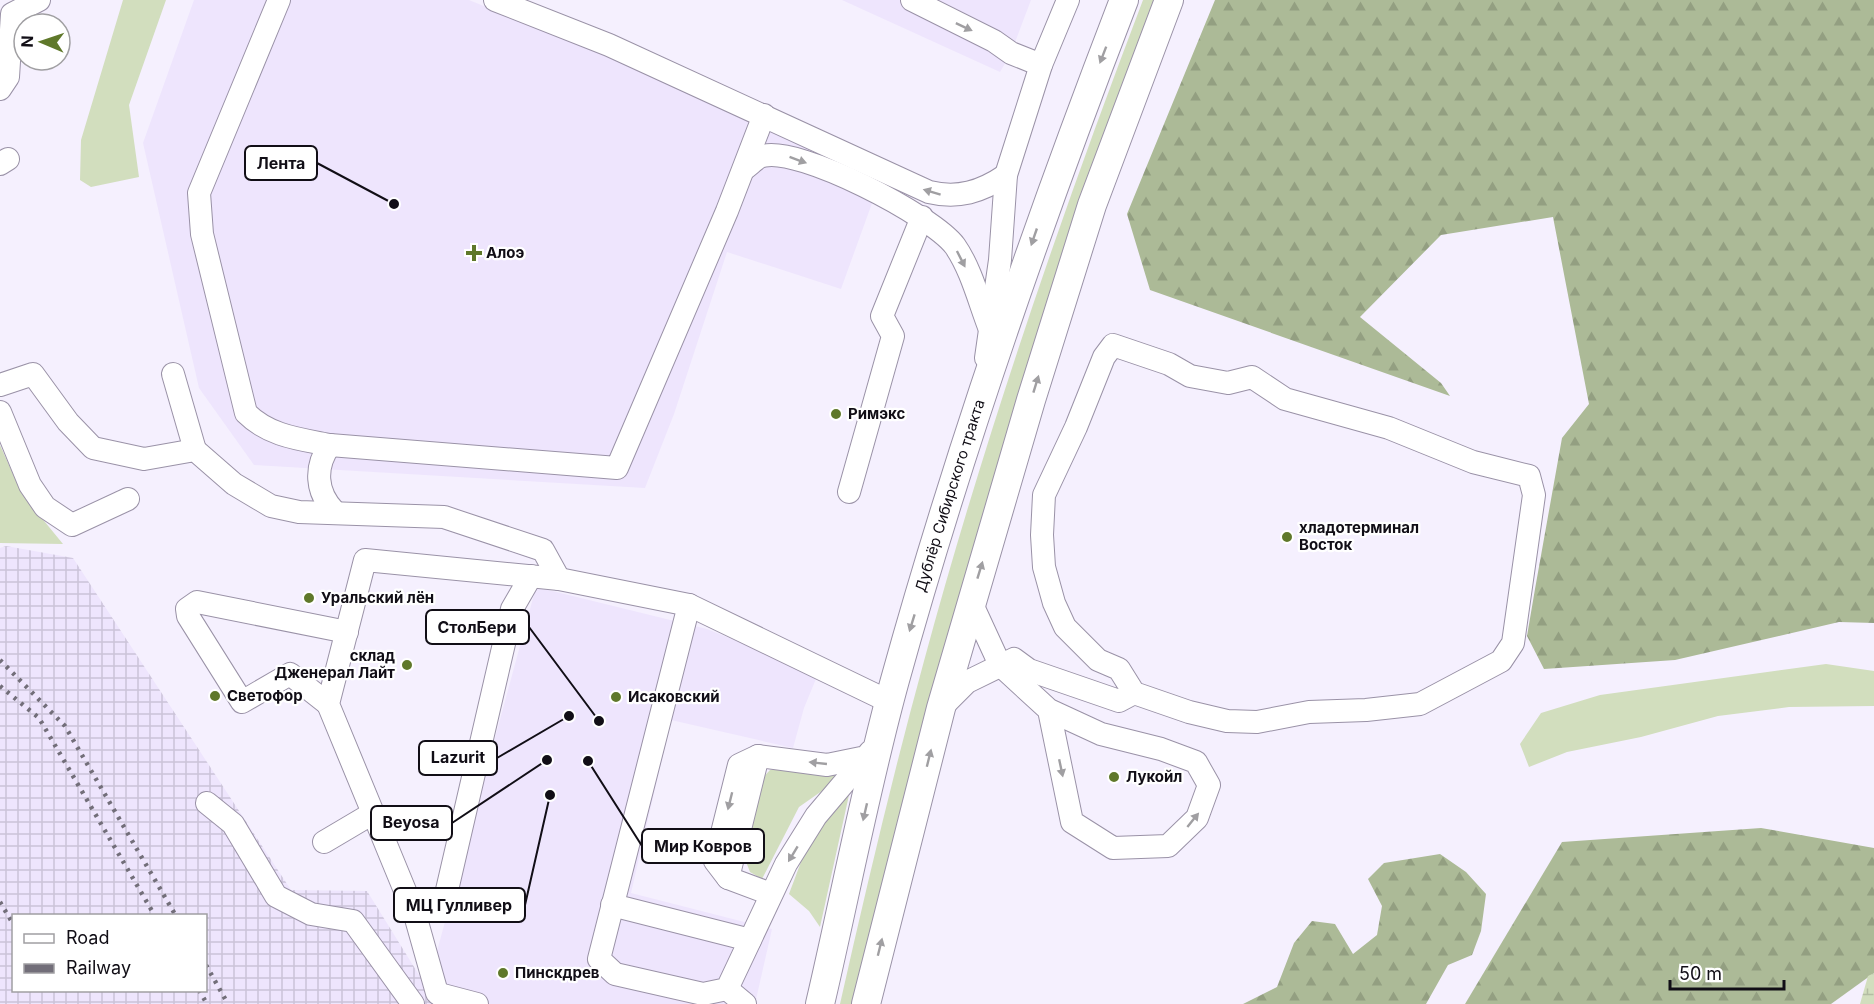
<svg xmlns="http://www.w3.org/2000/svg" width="1874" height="1004" font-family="Inter,sans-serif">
  <defs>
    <pattern id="industrial-grid" width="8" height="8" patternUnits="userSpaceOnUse" patternTransform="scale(1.5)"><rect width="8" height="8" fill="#eee5fd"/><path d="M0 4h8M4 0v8" fill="none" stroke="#cbc3d8"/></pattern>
    <pattern id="forest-firs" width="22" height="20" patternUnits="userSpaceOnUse" patternTransform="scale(1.5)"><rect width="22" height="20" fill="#acba97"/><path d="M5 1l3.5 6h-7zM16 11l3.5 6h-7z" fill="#939f81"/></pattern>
    <pattern id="wetland-marsh" width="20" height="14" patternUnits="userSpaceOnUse" patternTransform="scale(1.5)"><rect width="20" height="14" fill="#d2debe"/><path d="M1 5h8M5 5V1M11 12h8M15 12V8" fill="none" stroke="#b3bda3"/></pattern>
  </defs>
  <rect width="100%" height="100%" fill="#f5f0fe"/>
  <!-- built -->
  <g fill="#eee5fd">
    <path d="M194 0H469L884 170 841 289 727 252 674 414 645 488 254 465 199 388 143 143Z"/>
    <path d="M842 0H1031L1011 53 1000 72Z"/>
    <path d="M536 587 707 629 818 674 804 708 793 748 671 720 631 893 772 929 755 1004H437L427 988Z"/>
  </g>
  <!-- industrial -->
  <path fill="url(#industrial-grid)" fill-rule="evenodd" d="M6 546 73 558 291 890 367 891 437 1004H0V548ZM14 916H206V990H14Z"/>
  <!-- grass -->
  <g fill="#d2debe">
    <path d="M123 0H166L129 105 139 177 91 187 80 180 81 140Z"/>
    <path d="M1143 0H1159L855 1004H840C866 889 893 774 924 661 984 439 1061 215 1143 0Z"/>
    <path d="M0 445 22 494 63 544 0 543Z"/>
    <path d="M1826 664 1874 671V706L1789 707 1718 716 1641 737 1567 752 1529 767 1520 744 1541 713 1600 695Z"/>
    <path d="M788 767 849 772 799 807 762 879 750 872 741 849 755 786 770 770Z"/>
    <path d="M849 795 820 927 809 911 789 894C803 859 814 814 849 795Z"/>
  </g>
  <!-- forest -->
  <g fill="url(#forest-firs)">
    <path d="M1215 0H1874V623L1839 622 1675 660 1544 669 1527 636 1535 589 1562 438 1589 404 1553 217 1441 235 1360 317 1441 383 1450 396 1150 290 1127 214Z"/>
    <path d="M1761 828 1874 848V973L1831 1004H1465L1562 842Z"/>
    <path d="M1440 854 1466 872 1486 894 1481 931 1472 955 1448 965 1426 1004H1243L1277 987 1294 943 1312 921 1335 924 1353 954 1377 935 1382 906 1368 879 1384 863Z"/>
  </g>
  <!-- wetland -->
  <path fill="url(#wetland-marsh)" d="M1874 973V1004H1860L1868 976Z"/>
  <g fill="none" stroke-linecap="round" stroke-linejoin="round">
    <!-- minor casing -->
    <g stroke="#9a92a7" stroke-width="24">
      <g id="minor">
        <path d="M279 0 199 193 202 234 246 413C269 436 299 439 330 445L617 468 727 211 764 115"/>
        <path d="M495 0 609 45 929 192C958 199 981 192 1006 175"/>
        <path d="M912 0 994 41 1011 53 1041 65"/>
        <path d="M0 89 8 77 12 14 39 0"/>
        <path d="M0 164 8 159"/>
        <path d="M744 169C750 165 757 157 763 156 799 146 933 216 955 246 971 269 979 301 989 327"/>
        <path d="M986 358 1000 260 1006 175 1041 65 1068 0"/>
        <path d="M173 374 195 450"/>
        <path d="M0 385 33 374 68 422 93 448 144 459 195 450 234 484 271 506 299 512 444 517 543 550 559 579"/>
        <path d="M0 412 30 485 45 507 72 525 128 499"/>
        <path d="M330 445C314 467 316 492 334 511"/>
        <path d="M849 492 893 336 882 316 922 217"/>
        <path d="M971 602 1000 665 1049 710 1101 734 1161 749 1196 762 1209 785 1197 818 1168 846 1113 848 1072 822 1049 710"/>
        <path d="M689 605 599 959 615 974 703 994 727 989 786 864 816 816 866 757"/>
        <path d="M328 704 290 674 242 702 188 616 187 609 197 602 347 632"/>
        <path d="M941 708 967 682 1014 659 1029 670 1119 701 1134 693 1189 712 1227 721 1257 722 1309 712 1366 710 1420 704 1501 661 1513 643 1534 495 1529 476 1473 462 1389 428 1285 399 1252 377 1228 383 1190 376 1169 364 1113 345 1104 357 1076 427 1044 495 1042 535 1044 567 1054 603 1065 627 1098 660 1119 669 1134 693"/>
        <path d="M207 803 233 824 276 896 311 914 353 921 413 1004"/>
        <path d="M373 813 328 704 365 560 559 579 689 605 890 702"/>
        <path d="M324 842 373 813 415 915 437 993 453 1004"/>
        <path d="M728 878 715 861 739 765 758 756"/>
        <path d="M771 894 728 878 758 756 827 765 866 757 870 752"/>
        <path d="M612 905 750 940"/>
        <path d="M415 915 444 903 512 609 531 576"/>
        <path d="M727 989 745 1004"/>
        <path d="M439 994 477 1004"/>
      </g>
    </g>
    <!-- major casing -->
    <g stroke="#9a92a7" stroke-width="30">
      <g id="major">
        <path id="s1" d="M820 1004C845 897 866 785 895 680 959 449 1038 223 1124 0"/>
        <path d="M866 1004 941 708 1031 400 1092 205 1169 0"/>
      </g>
    </g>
    <!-- minor -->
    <use href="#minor" stroke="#fff" stroke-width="22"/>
    <!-- major -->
    <use href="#major" stroke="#fff" stroke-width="28"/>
    <!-- rail -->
    <g stroke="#726e79" stroke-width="4.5" stroke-dasharray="3 6" stroke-linecap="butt">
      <path d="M0 660 65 726 176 916"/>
      <path d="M0 686 39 718 155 916"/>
      <path d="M0 902 12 922"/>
      <path d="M206 965 228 1004"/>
      <path d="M199 990 207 1004"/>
    </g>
  </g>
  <!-- one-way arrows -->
  <defs><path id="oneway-solid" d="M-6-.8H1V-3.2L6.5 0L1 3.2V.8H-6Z" transform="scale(1.5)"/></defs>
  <g fill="#a09fa2">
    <use href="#oneway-solid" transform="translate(964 27) rotate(25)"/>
    <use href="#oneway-solid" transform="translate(1103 55) rotate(111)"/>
    <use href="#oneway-solid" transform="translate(798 160) rotate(20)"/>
    <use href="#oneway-solid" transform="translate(932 192) rotate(-163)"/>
    <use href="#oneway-solid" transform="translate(1034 237) rotate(109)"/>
    <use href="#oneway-solid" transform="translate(961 259) rotate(63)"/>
    <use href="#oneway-solid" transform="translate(1036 384) rotate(-73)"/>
    <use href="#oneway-solid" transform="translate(980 570) rotate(-73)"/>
    <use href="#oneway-solid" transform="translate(912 623) rotate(107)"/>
    <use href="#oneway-solid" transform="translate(929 758) rotate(-76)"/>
    <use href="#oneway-solid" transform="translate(818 763) rotate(-174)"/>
    <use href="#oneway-solid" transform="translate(1061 768) rotate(78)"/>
    <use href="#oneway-solid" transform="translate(730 801) rotate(104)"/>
    <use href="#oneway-solid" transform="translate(865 812) rotate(103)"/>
    <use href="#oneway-solid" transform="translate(1193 820) rotate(-51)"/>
    <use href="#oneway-solid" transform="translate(793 854) rotate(121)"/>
    <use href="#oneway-solid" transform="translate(880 947) rotate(-76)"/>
  </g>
  <!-- markers -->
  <g fill="#5f782a" stroke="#fff" stroke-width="2">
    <path d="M471 244h6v6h6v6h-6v6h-6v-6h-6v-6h6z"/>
    <circle cx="836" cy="414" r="6"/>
    <circle cx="1287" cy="537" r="6"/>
    <circle cx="309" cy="598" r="6"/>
    <circle cx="407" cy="665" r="6"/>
    <circle cx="215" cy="696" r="6"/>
    <circle cx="616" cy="697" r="6"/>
    <circle cx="1114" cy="777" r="6"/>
    <circle cx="503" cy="973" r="6"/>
  </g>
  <g text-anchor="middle" stroke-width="4.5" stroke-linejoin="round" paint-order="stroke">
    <!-- poi labels -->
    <g font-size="15" font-weight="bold" fill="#110e16" stroke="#fff" text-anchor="start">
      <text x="486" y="258">Алоэ</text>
      <text x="848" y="419">Римэкс</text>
      <text x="1299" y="533">хладотерминал<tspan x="1299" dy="17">Восток</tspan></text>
      <text x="321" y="603">Уральский лён</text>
      <text x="395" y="661" text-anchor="end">склад<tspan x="395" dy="17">Дженерал Лайт</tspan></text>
      <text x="227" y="701">Светофор</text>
      <text x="628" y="702">Исаковский</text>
      <text x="1126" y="782">Лукойл</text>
      <text x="515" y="978">Пинскдрев</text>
    </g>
    <!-- street labels -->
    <g font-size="15" fill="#110e16" stroke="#fff">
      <text dy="5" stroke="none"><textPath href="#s1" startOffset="525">Дублёр Сибирского тракта</textPath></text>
    </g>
  </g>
  <!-- callouts -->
  <path fill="none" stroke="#110e16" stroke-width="2" d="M394 204L317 163M599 721L529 627M569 716L497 758M547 760L452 823M588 761L642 846M550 795L525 905"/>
  <g fill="#110e16" stroke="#fff" stroke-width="2">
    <circle cx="394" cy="204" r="6"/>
    <circle cx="599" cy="721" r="6"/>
    <circle cx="569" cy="716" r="6"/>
    <circle cx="547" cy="760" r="6"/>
    <circle cx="588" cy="761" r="6"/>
    <circle cx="550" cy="795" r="6"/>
  </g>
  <g fill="#fff" stroke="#110e16" stroke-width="2">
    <rect x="245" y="146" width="72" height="34" rx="6"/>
    <rect x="426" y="610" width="103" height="34" rx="6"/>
    <rect x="419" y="741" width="78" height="34" rx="6"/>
    <rect x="371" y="806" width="81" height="34" rx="6"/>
    <rect x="642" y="829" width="122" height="34" rx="6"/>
    <rect x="394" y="888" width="131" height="34" rx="6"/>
  </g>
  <g font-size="16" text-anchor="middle" font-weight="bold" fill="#110e16">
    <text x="281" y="169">Лента</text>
    <text x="477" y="633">СтолБери</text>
    <text x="458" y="763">Lazurit</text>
    <text x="411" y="828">Beyosa</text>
    <text x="703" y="852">Мир Ковров</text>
    <text x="459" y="911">МЦ Гулливер</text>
  </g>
  <!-- legend -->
  <rect x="12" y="914" width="195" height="78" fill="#ffffff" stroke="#a09fa2" stroke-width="1.5"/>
  <rect x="24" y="934" width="30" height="9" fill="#ffffff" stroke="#a09fa2" stroke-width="1.5"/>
  <text x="66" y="944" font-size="18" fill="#110e16">Road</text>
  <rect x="24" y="964" width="30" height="9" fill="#726e79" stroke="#a09fa2" stroke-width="1.5"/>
  <text x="66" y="974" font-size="18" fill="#110e16">Railway</text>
  <!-- north arrow -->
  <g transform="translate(42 42) rotate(272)"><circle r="28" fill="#ffffff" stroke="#a09fa2" stroke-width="1.5"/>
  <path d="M0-4.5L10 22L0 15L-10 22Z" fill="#5f782a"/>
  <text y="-9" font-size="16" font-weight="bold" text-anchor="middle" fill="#110e16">N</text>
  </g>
  <!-- scale -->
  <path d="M1670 980v9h114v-9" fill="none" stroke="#110e16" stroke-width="3"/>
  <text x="1679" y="980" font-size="18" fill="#110e16" stroke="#ffffff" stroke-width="4.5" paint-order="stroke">50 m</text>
</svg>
